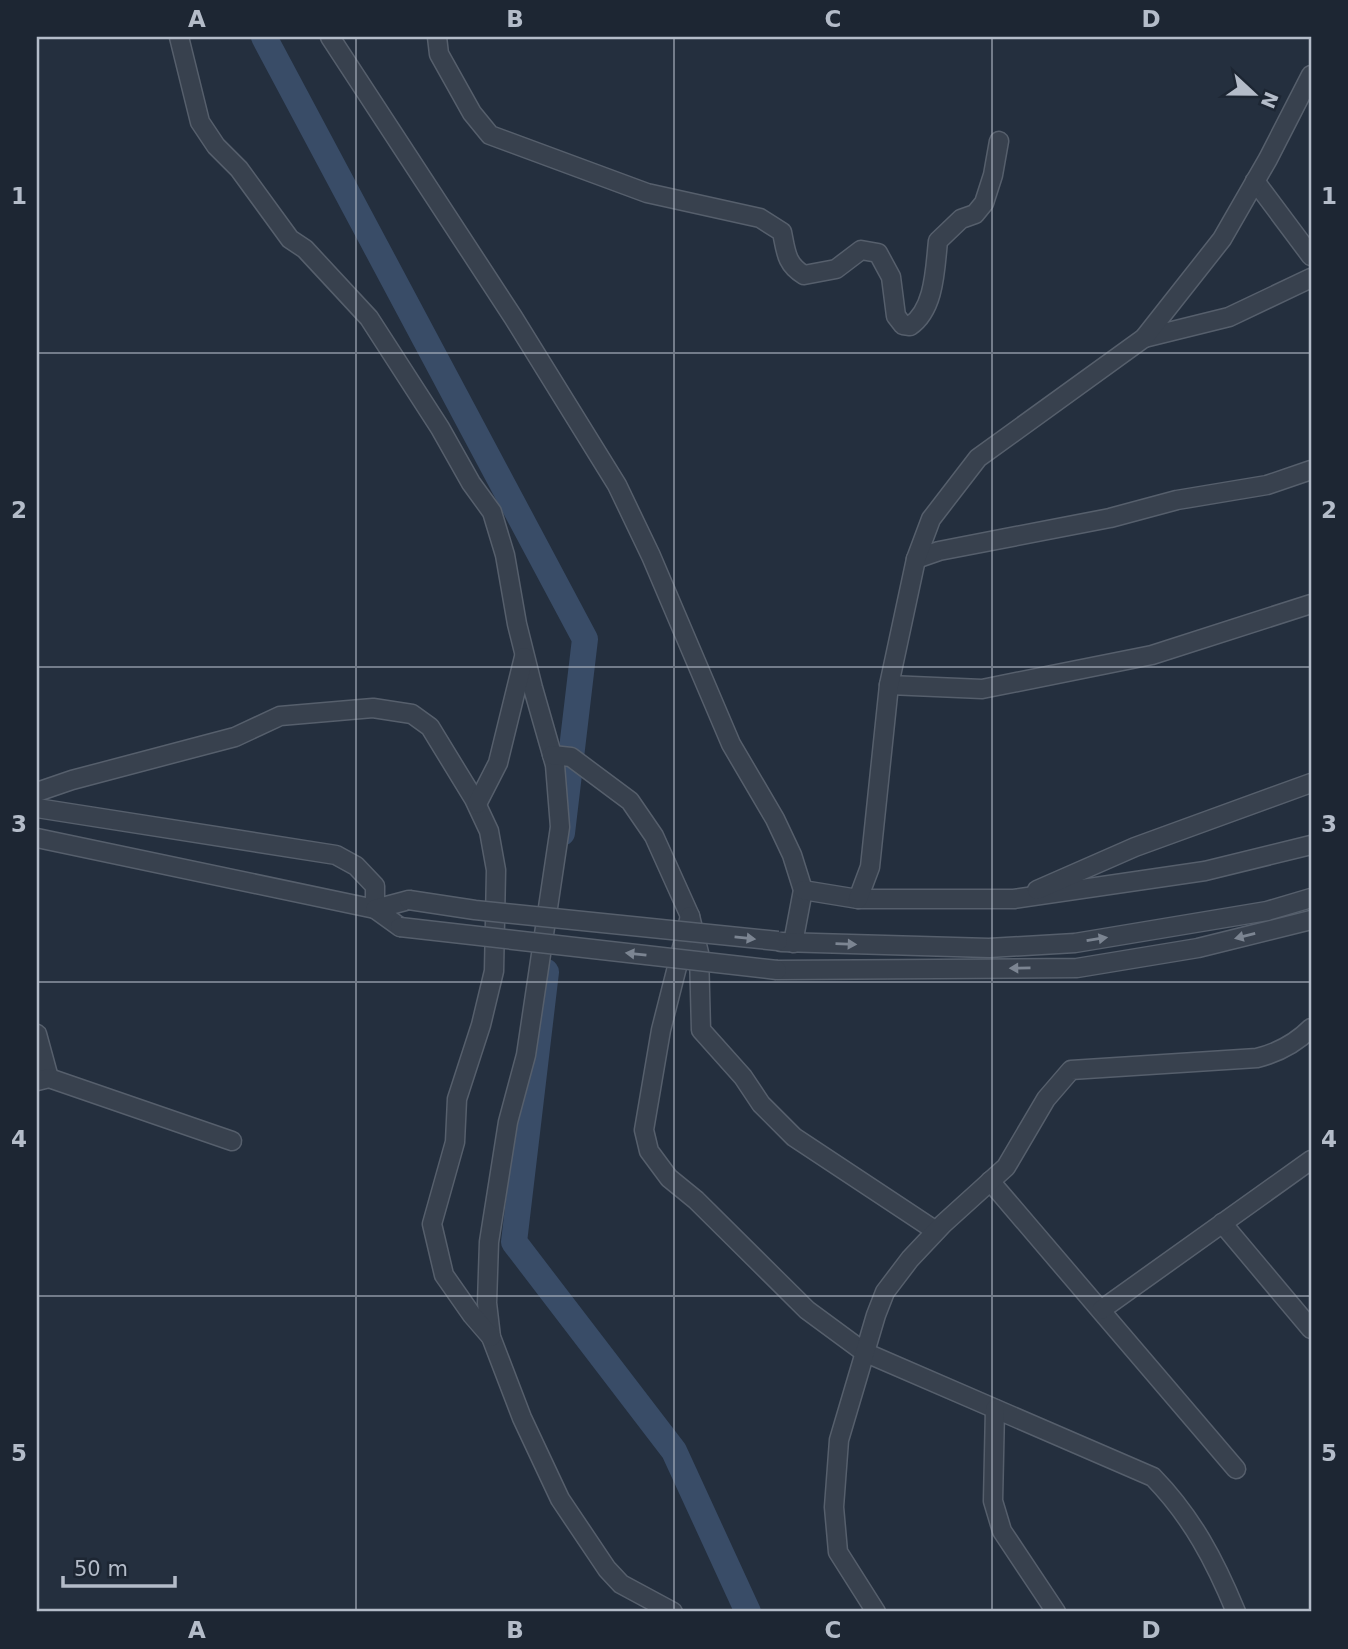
<svg xmlns="http://www.w3.org/2000/svg" width="1348" height="1649" font-family="'DejaVu Sans',sans-serif">
  <rect width="100%" height="100%" fill="#242f3e"/>
  <g fill="none" stroke-linecap="round" stroke-linejoin="round">
    <!-- river -->
    <g stroke="#394c67" stroke-width="26">
      <path d="M264 37 585 639 562 833"/>
      <path d="M546 972 514 1242 674 1451 748 1612"/>
    </g>
    <!-- minor casing -->
    <g stroke="#565f6c" stroke-width="21">
      <g id="minor">
        <path d="M179 37 200 122 216 146 239 169 290 239 305 249 369 318 440 428 471 483 492 512 505 555 517 624 533 688 555 765 560 827 526 1055 508 1122 489 1242 487 1303 491 1337 522 1418 560 1499 607 1569 621 1584 673 1612"/>
        <path d="M330 37 513 317 617 485 651 556 731 744 775 819 792 855 803 890 793 943"/>
        <path d="M437 37 439 54 472 113 490 135 647 193 760 218 782 232C786 252 786 264 804 275L836 269 861 250 878 253 891 277 896 316 903 325 910 326C935 309 935 268 938 241L961 219 975 214 984 203 993 175 999 141"/>
        <path d="M1255 181 1311 256"/>
        <path d="M1144 338 1229 317 1311 278"/>
        <path d="M916 559 939 551 1110 518 1177 500 1267 485 1311 470"/>
        <path d="M889 685 982 689 1152 655 1311 604"/>
        <path d="M552 755 571 757 630 801 654 836 690 916 699 953 701 1030 743 1077 761 1104 794 1137 936 1231"/>
        <path d="M37 792 72 780 235 737 280 716 373 708 412 714 430 727 474 799 489 831 496 870 494 971 481 1025 457 1099 455 1142 432 1224 444 1275 472 1315 491 1337"/>
        <path d="M477 804 498 763 524 657"/>
        <path d="M37 808 336 855 356 866 375 886V909L37 838"/>
        <path d="M803 890 858 899H1014L1205 871 1311 845"/>
        <path d="M1037 890 1135 847 1311 783"/>
        <path d="M858 899 870 867 889 685 916 559 931 519 978 458 1144 338 1222 239 1268 159 1311 75"/>
        <path d="M690 916 661 1030 644 1130 649 1151 669 1178 696 1200 807 1310 864 1352 1153 1477C1192 1517 1215 1561 1236 1612"/>
        <path d="M400 927 375 909 409 900"/>
        <path d="M781 942 989 948 1075 943 1267 911 1311 898"/>
        <path d="M777 970 1077 968 1198 948 1311 920"/>
        <path d="M37 1034 49 1078"/>
        <path d="M37 1081 49 1078 232 1141"/>
        <path d="M990 1181 1236 1469"/>
        <path d="M1222 1223 1311 1329"/>
        <path d="M1101 1310 1311 1160"/>
        <path d="M995 1409 993 1501 1002 1531 1056 1612"/>
        <path d="M876 1612 838 1552 834 1507 839 1440 876 1315 885 1292 910 1259 943 1224 1006 1167 1046 1099 1071 1070 1257 1058C1277 1053 1296 1043 1311 1028"/>
      </g>
    </g>
    <!-- minor -->
    <use href="#minor" stroke="#38414e" stroke-width="18"/>
    <!-- minor-bridge casing -->
    <g stroke="#565f6c" stroke-width="21" stroke-linecap="butt">
      <g id="minor-bridge">
        <path d="M409 900 475 910 778 941"/>
        <path d="M400 927 777 970"/>
      </g>
    </g>
    <!-- minor-bridge -->
    <use href="#minor-bridge" stroke="#38414e" stroke-width="18"/>
  </g>
  <!-- one-way arrows -->
  <defs><path id="oneway-solid" d="M-6-.8H1V-3.2L6.5 0L1 3.2V.8H-6Z" transform="scale(1.75)"/></defs>
  <g fill="#7c8592">
    <use href="#oneway-solid" transform="translate(1245 936) rotate(166)"/>
    <use href="#oneway-solid" transform="translate(745 938) rotate(6)"/>
    <use href="#oneway-solid" transform="translate(1097 939) rotate(-9)"/>
    <use href="#oneway-solid" transform="translate(846 944) rotate(2)"/>
    <use href="#oneway-solid" transform="translate(636 954) rotate(-174)"/>
    <use href="#oneway-solid" transform="translate(1020 968) rotate(179)"/>
  </g>
  <!-- grid -->
  <path fill="none" stroke="#b4bcc9" stroke-width="2" stroke-opacity="0.55" d="M356 37V1612M674 37V1612M992 37V1612M37 353H1311M37 667H1311M37 982H1311M37 1296H1311"/>
  <!-- border -->
  <rect width="1348" height="1649" fill="none" stroke="#1d2633" stroke-width="77"/>
  <!-- north arrow -->
  <g transform="translate(1254 94) rotate(112)" stroke="#1d2633" stroke-width="5" paint-order="stroke">
  <path d="M0-5L12 26L0 18L-12 26Z" fill="#b4bcc9"/>
  <text y="-10" font-size="19" font-weight="bold" text-anchor="middle" fill="#b4bcc9">N</text>
  </g>
  <!-- scale -->
  <path d="M63 1576v10h112v-10" fill="none" stroke="#b4bcc9" stroke-width="3.5"/>
  <text x="74" y="1576" font-size="21" fill="#b4bcc9" stroke="#1d2633" stroke-width="5" paint-order="stroke">50 m</text>
  <rect x="38" y="38" width="1272" height="1572" fill="none" stroke="#b4bcc9" stroke-width="2.5"/>
  <g font-size="23" text-anchor="middle" font-weight="bold" fill="#b4bcc9">
    <text x="197" y="27">A</text>
    <text x="515" y="27">B</text>
    <text x="833" y="27">C</text>
    <text x="1151" y="27">D</text>
    <text x="19" y="204">1</text>
    <text x="1329" y="204">1</text>
    <text x="19" y="518">2</text>
    <text x="1329" y="518">2</text>
    <text x="19" y="832">3</text>
    <text x="1329" y="832">3</text>
    <text x="19" y="1147">4</text>
    <text x="1329" y="1147">4</text>
    <text x="19" y="1461">5</text>
    <text x="1329" y="1461">5</text>
    <text x="197" y="1638">A</text>
    <text x="515" y="1638">B</text>
    <text x="833" y="1638">C</text>
    <text x="1151" y="1638">D</text>
  </g>
</svg>
